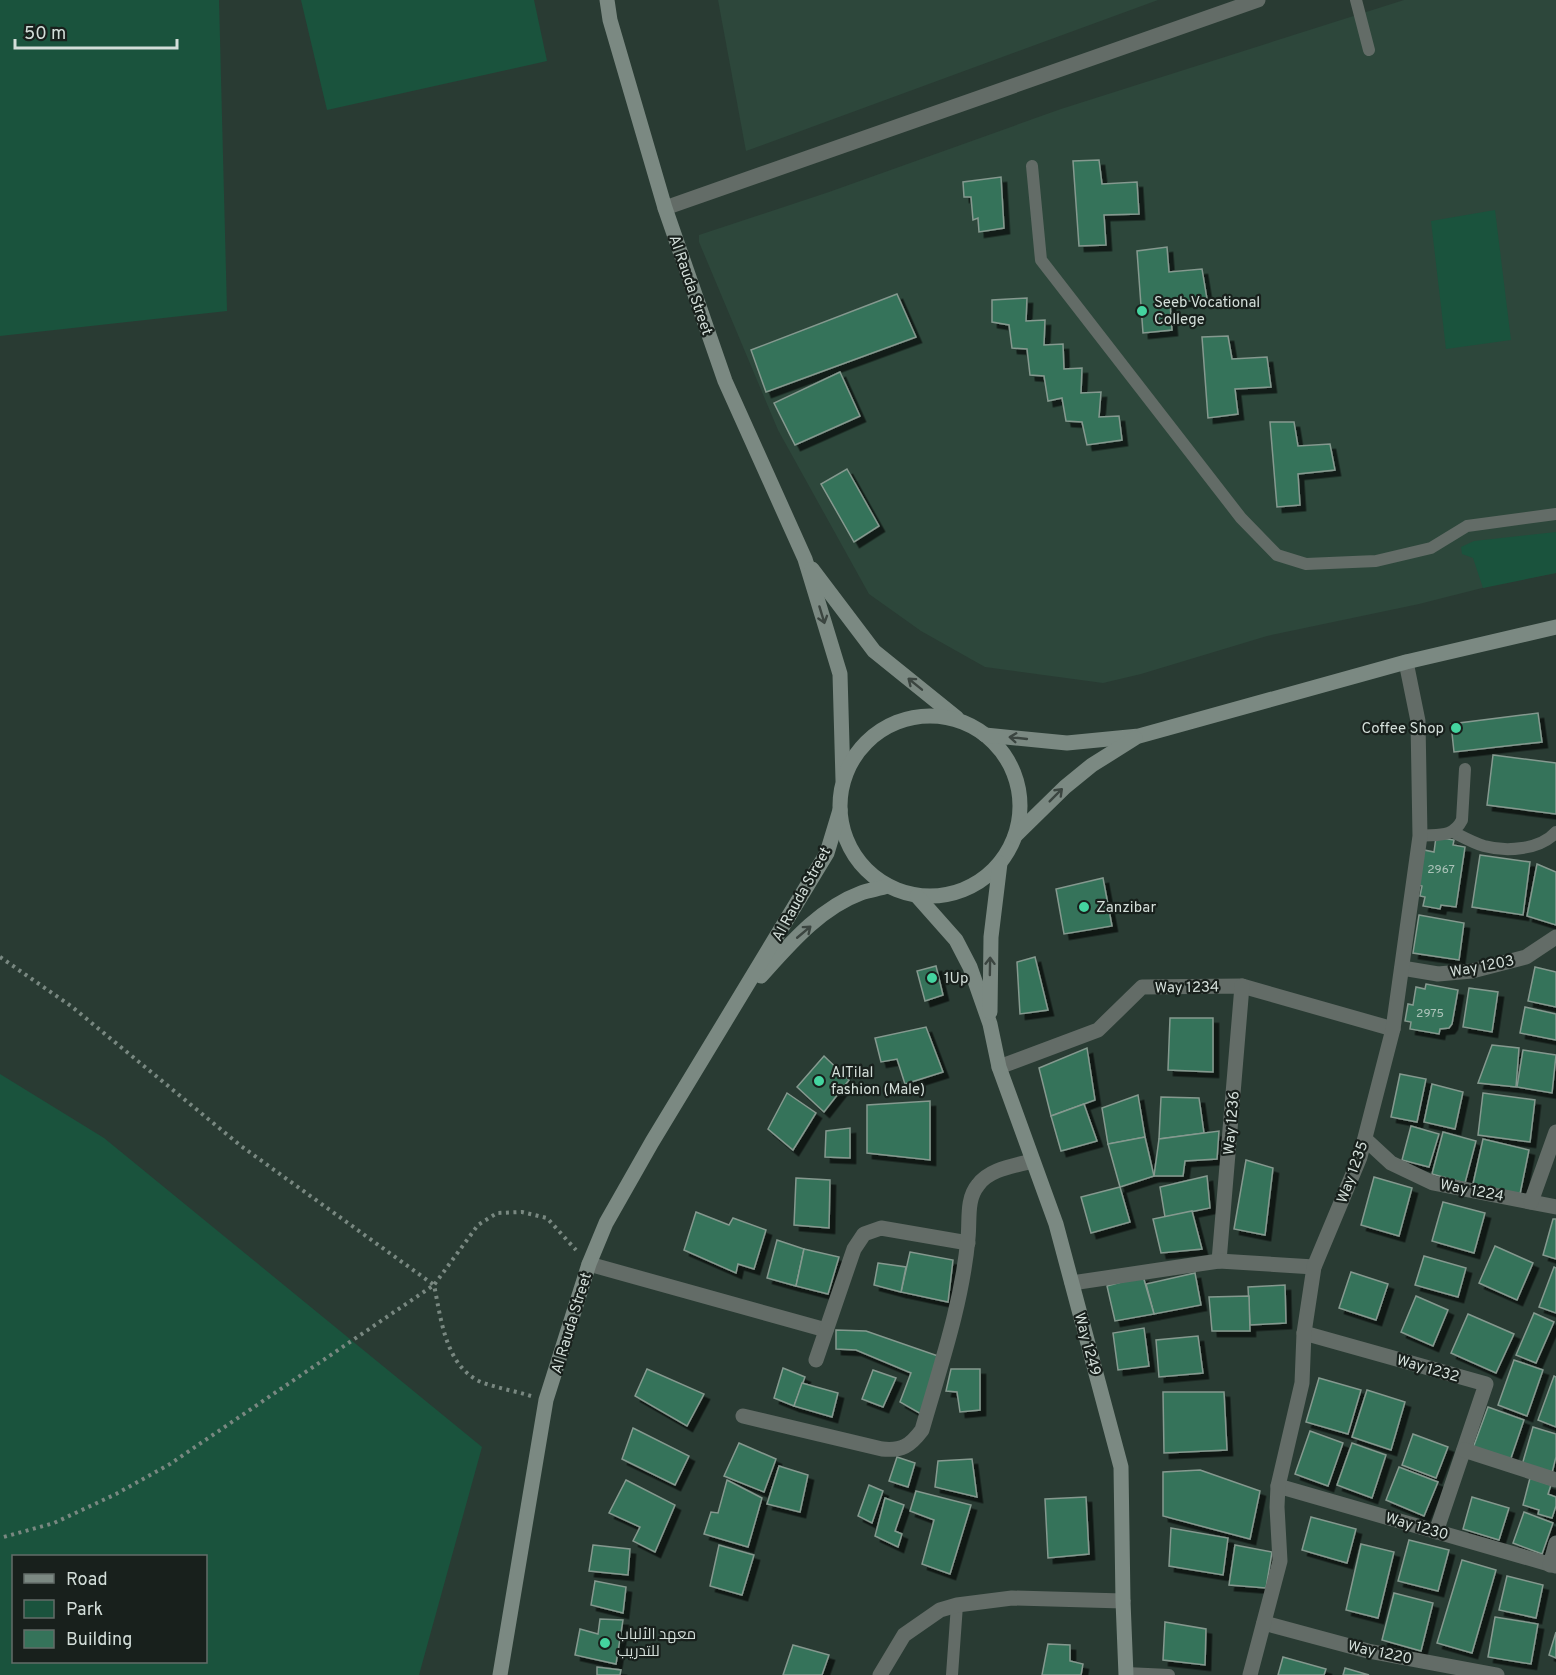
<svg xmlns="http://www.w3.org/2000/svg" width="1556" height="1675" font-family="Overpass,Cairo,sans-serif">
  <defs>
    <filter id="shadow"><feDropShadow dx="5.5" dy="5.5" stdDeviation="0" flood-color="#0009"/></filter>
  </defs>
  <rect width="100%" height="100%" fill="#293b33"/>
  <!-- built -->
  <g fill="#2d473b">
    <path d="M718 0H1158L746 151Z"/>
    <path d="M1404 0H1556V573L1498 584 1419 604 1267 636 1141 674 1103 683 985 667 921 631 869 594 778 430 699 242V235L829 192 1061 109Z"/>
  </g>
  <!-- green -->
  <g fill="#1a533d" fill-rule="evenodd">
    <path d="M0 0H219L227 311 0 336Z"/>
    <path d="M301 0H534L547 61 327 110Z"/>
    <path d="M1495 210 1511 340 1446 349 1431 221Z"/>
    <path d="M1556 532V573L1483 588 1473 558 1462 554 1461 547 1474 541Z"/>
    <path d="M0 1074 104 1138 482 1447 419 1675H0ZM14 1556H206V1662H14Z"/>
  </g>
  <!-- building -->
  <g fill="#35735a" stroke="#85998f" stroke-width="1.5" filter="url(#shadow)">
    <path d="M1099 160 1102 184 1137 182 1139 214 1104 215 1106 245 1079 246 1073 161Z"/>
    <path d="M1001 177 1004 228 979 232 978 218 973 220 971 197H964L963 182Z"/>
    <path d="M1167 247 1169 272 1202 269 1207 299 1170 303 1172 330 1143 333 1137 251Z"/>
    <path d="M897 294 916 337 766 392 751 350Z"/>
    <path d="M1027 298 1026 321 1045 320 1044 345 1063 344 1064 369 1082 368 1081 393 1101 392 1099 417 1119 416 1122 440 1087 445 1082 422 1066 421 1062 398 1048 401 1044 376 1030 375 1027 349 1012 348 1009 325 992 322V300Z"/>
    <path d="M1228 336 1232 359 1267 357 1271 387 1235 389 1238 414 1208 418 1202 337Z"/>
    <path d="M840 372 860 416 795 445 774 403Z"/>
    <path d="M1270 422H1294L1298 446 1330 444 1335 470 1298 474 1300 505 1277 507Z"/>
    <path d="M847 469 879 526 854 542 821 484Z"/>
    <path d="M1538 713 1542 742 1454 752 1451 724Z"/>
    <path d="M1493 755 1556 763V814L1487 805Z"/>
    <path d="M1436 837 1454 840 1453 845 1465 847 1456 907 1441 905 1440 909 1423 906 1425 897 1420 896 1422 886 1418 885 1424 850 1434 852Z"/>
    <path d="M1480 855 1530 862 1523 915 1472 907Z"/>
    <path d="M1537 864 1556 872V925L1527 916Z"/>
    <path d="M1103 878 1112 926 1064 934 1056 889Z"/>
    <path d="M1419 915 1464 923 1459 960 1413 953Z"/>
    <path d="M1035 957 1048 1010 1020 1014 1017 962Z"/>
    <path d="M936 966 943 995 925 1001 917 971Z"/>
    <path d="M1535 967 1556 972V1007L1528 1001Z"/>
    <path d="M1426 984 1458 990 1452 1024 1449 1028 1440 1029 1439 1034 1410 1029 1411 1022 1405 1021 1408 1004 1413 1005 1416 987 1425 989Z"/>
    <path d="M1469 988 1498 992 1492 1032 1463 1027Z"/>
    <path d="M1525 1007 1556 1014V1040L1520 1033Z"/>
    <path d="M1170 1018H1213V1072L1168 1070Z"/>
    <path d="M926 1027 943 1072 905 1084 897 1059 881 1062 875 1038Z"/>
    <path d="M1492 1045 1519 1048 1516 1087 1478 1083Z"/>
    <path d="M1087 1048 1095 1100 1051 1116 1039 1068Z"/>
    <path d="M1523 1050 1556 1055 1552 1093 1517 1087Z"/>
    <path d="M824 1056 849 1080 824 1112 797 1087Z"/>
    <path d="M1400 1074 1426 1079 1417 1122 1391 1117Z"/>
    <path d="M1432 1084 1463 1092 1455 1129 1424 1122Z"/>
    <path d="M787 1093 816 1113 793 1150 768 1129Z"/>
    <path d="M1483 1093 1535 1100 1530 1142 1478 1135Z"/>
    <path d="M1138 1095 1145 1137 1108 1144 1102 1108Z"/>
    <path d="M1161 1097 1199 1098 1204 1133 1159 1139Z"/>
    <path d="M930 1101V1160L867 1153V1105Z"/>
    <path d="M1084 1104 1097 1141 1061 1151 1051 1116Z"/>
    <path d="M1411 1126 1439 1134 1429 1167 1402 1160Z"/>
    <path d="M850 1128V1158L825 1157 826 1131Z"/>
    <path d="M1219 1131 1217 1159 1185 1161 1183 1176H1154L1159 1139Z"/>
    <path d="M1443 1132 1476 1141 1465 1183 1432 1174Z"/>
    <path d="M1145 1137 1154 1176 1120 1187 1108 1144Z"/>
    <path d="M1483 1139 1529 1150 1520 1194 1473 1184Z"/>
    <path d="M1246 1160 1273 1168 1265 1235 1234 1229Z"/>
    <path d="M1207 1176 1210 1208 1165 1217 1160 1187Z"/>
    <path d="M1374 1177 1412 1188 1399 1236 1361 1225Z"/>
    <path d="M796 1178 830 1180 829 1228 794 1225Z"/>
    <path d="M1120 1187 1130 1222 1091 1233 1081 1197Z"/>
    <path d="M1443 1202 1485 1213 1474 1253 1432 1241Z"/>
    <path d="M1192 1211 1202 1249 1161 1253 1153 1219Z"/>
    <path d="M696 1212 729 1225 733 1218 766 1230 754 1269 738 1264 736 1273 684 1250Z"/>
    <path d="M1553 1219H1556V1259L1543 1255Z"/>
    <path d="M777 1240 804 1249 796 1286 767 1278Z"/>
    <path d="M1495 1246 1533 1263 1517 1300 1479 1283Z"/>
    <path d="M804 1249 839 1257 828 1294 796 1286Z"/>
    <path d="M910 1252 953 1260 948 1302 901 1292Z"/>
    <path d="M1424 1256 1466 1268 1458 1297 1415 1285Z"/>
    <path d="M878 1263 906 1267 901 1292 874 1285Z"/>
    <path d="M1554 1267 1556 1268V1313L1539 1307Z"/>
    <path d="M1351 1272 1388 1284 1376 1320 1339 1308Z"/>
    <path d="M1195 1273 1201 1305 1154 1314 1146 1284Z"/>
    <path d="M1143 1276 1154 1314 1115 1321 1107 1286Z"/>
    <path d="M1285 1285 1286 1323 1250 1325 1248 1287Z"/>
    <path d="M1249 1296 1250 1331H1212L1209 1297Z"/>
    <path d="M1416 1296 1448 1310 1433 1346 1401 1332Z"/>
    <path d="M1534 1313 1554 1322 1536 1363 1516 1355Z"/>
    <path d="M1468 1314 1514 1334 1496 1373 1451 1353Z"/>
    <path d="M1144 1328 1149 1366 1118 1370 1113 1333Z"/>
    <path d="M836 1330 866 1331 938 1356 921 1414 900 1402 911 1373 856 1350 836 1349Z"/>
    <path d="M1198 1336 1203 1373 1159 1377 1156 1340Z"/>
    <path d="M1514 1360 1543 1370 1527 1416 1498 1405Z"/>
    <path d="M783 1368 805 1377 794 1406 774 1398Z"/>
    <path d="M647 1369 704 1394 687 1426 635 1396Z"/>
    <path d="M951 1369H980V1410L960 1412 957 1392 946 1391Z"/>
    <path d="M873 1370 896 1378 883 1407 862 1399Z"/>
    <path d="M1554 1376 1556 1377V1427L1538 1420Z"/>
    <path d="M1319 1378 1361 1390 1348 1434 1306 1422Z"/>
    <path d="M802 1383 838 1393 832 1417 794 1406Z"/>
    <path d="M1367 1390 1405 1402 1391 1450 1352 1437Z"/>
    <path d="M1163 1392H1224L1227 1450 1164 1453Z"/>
    <path d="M1488 1407 1524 1420 1510 1461 1473 1448Z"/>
    <path d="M1533 1427 1556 1434V1457L1552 1473 1522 1465Z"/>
    <path d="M633 1428 689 1456 675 1485 622 1459Z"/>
    <path d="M1310 1431 1343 1443 1328 1486 1295 1474Z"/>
    <path d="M1413 1434 1448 1447 1436 1478 1402 1465Z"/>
    <path d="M739 1443 776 1459 764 1492 724 1476Z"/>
    <path d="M1352 1443 1386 1455 1372 1498 1337 1485Z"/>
    <path d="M897 1457 915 1463 908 1487 889 1481Z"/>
    <path d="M972 1459 977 1497 935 1487 938 1461Z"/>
    <path d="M779 1466 808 1475 800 1512 767 1504Z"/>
    <path d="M1399 1467 1438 1482 1424 1516 1386 1500Z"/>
    <path d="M1200 1470 1260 1491 1250 1539 1163 1516V1472Z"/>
    <path d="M1530 1478 1551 1485 1548 1494 1556 1497V1506L1552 1518 1538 1514 1539 1510 1523 1505Z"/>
    <path d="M626 1480 675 1505 655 1552 633 1541 640 1527 609 1513Z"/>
    <path d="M727 1480 762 1498 748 1547 704 1534 711 1512 718 1513Z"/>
    <path d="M869 1485 883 1491 872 1523 858 1516Z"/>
    <path d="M916 1491 971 1505 950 1574 922 1564 934 1520 910 1511Z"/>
    <path d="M1086 1497 1089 1554 1048 1558 1045 1499Z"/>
    <path d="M1472 1497 1509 1508 1499 1540 1463 1529Z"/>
    <path d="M885 1498 904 1505 895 1531 902 1534 898 1547 875 1536Z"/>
    <path d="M1524 1512 1553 1523 1542 1554 1513 1543Z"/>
    <path d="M1311 1517 1356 1529 1347 1563 1302 1550Z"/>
    <path d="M1171 1528 1228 1538 1223 1575 1169 1566Z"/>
    <path d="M1409 1540 1449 1550 1438 1591 1398 1581Z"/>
    <path d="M1361 1544 1394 1552 1378 1618 1346 1610Z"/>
    <path d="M593 1545 630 1549 628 1575 589 1571Z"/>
    <path d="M719 1545 754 1555 742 1595 710 1586Z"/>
    <path d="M1235 1545 1272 1552 1266 1588 1229 1585Z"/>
    <path d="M1462 1560 1496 1570 1472 1653 1437 1643Z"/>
    <path d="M1507 1576 1543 1585 1536 1618 1499 1610Z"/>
    <path d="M595 1581 626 1587 623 1613 591 1605Z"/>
    <path d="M1394 1593 1433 1603 1421 1651 1382 1640Z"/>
    <path d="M1495 1617 1538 1624 1531 1664 1488 1657Z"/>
    <path d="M600 1619 623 1620 616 1664 575 1655 580 1629 598 1634Z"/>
    <path d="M1165 1622 1206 1629 1205 1665 1163 1660Z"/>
    <path d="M1556 1632V1658L1549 1655Z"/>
    <path d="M1048 1644 1070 1645V1661L1083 1664 1081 1675H1042Z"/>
    <path d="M793 1645 829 1655 822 1675H783Z"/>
    <path d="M1283 1657 1326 1669 1324 1675H1278Z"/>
    <path d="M597 1667 621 1670 620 1675H597Z"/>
    <path d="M1345 1668 1369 1675H1343Z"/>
  </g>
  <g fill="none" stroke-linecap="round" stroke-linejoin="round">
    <!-- path -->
    <g stroke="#798881" stroke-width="4" stroke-dasharray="3 4.5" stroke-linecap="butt">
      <path d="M0 957 71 1006 241 1146 434 1285 170 1464 116 1494 54 1523 0 1538"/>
      <path d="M531 1396C515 1391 497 1388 481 1382 445 1366 441 1318 434 1285L478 1225 497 1213 522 1212 547 1218 576 1250"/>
    </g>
    <!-- lane -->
    <g stroke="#636c67" stroke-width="12">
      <path d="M1356 0 1369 50"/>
      <path d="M1032 166 1041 260 1241 518 1277 555 1306 564 1376 561 1431 548 1467 526 1556 514"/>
      <path d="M1453 832C1463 837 1474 843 1484 846 1506 852 1540 850 1556 832"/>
      <path d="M1420 836C1438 834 1453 838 1462 820L1465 769"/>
      <path d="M1126 1673 1169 1675"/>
      <path d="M952 1675 957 1605"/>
    </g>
    <!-- street -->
    <g stroke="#636c67" stroke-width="15">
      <path d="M665 208 1258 0"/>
      <path d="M1402 968 1438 974 1472 971 1526 957 1556 937"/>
      <path d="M999 1067 1098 1030 1142 987 1242 986 1393 1029"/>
      <path d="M1365 1139 1391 1163 1433 1183 1556 1207"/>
      <path d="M1531 1202 1556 1132"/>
      <path d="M1219 1261 1242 986"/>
      <path d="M589 1264 826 1330"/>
      <path d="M1072 1283 1219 1261 1314 1267"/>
      <path d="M1304 1333 1486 1384 1436 1532"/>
      <path d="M816 1360 854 1249 864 1234 881 1228 968 1243"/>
      <path d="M743 1416 882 1449C902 1451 910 1446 922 1430 940 1367 962 1304 968 1238 970 1221 966 1199 978 1185 989 1169 1014 1166 1032 1161"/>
      <path d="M1464 1450 1556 1480"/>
      <path d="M1278 1486 1556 1566"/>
      <path d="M1550 1565 1556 1543"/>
      <path d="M1264 1623 1368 1651 1497 1675"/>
      <path d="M880 1675 904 1635 940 1610 957 1605 1012 1598 1123 1601"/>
      <path d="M1250 1675 1280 1561 1277 1507 1278 1486 1302 1383 1304 1333 1314 1267 1360 1157 1393 1029 1420 836 1418 721 1406 662"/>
    </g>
    <!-- secondary -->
    <g stroke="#7b8982" stroke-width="15">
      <path d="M607 0 610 20 665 208 725 381 805 559 840 674 843 780"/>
      <path d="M812 569 874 651 957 718"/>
      <circle cx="930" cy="806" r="90"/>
      <path d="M985 735 1067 743 1139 736 1406 662 1556 627"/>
      <path d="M1015 836 1065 787 1092 765 1135 738"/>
      <path d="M917 896 956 940 970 967 990 1024 999 1067 1056 1224 1121 1467 1123 1601 1126 1675"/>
      <path d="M761 976C789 945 820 908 861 893 869 890 879 889 888 886"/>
      <path d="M990 1012 991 937 1000 863"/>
      <path d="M500 1675 546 1400 589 1264 606 1223 652 1142 827 853 840 810"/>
    </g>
  </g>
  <!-- one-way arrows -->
  <defs><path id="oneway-shaft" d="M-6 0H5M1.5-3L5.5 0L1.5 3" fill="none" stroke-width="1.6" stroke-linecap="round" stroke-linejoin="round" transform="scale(1.5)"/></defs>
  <g stroke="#3b4540">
    <use href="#oneway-shaft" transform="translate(822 615) rotate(73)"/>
    <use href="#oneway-shaft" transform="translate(915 684) rotate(-141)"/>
    <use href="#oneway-shaft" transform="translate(1018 738) rotate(-174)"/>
    <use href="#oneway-shaft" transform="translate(1056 795) rotate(-45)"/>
    <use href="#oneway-shaft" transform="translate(804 932) rotate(-40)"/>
    <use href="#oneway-shaft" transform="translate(990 966) rotate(-89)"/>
  </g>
  <!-- markers -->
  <g fill="#44d49f" stroke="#18201c" stroke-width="2">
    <circle cx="1142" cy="311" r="6"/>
    <circle cx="1456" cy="728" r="6"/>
    <circle cx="1084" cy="907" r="6"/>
    <circle cx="932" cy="978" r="6"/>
    <circle cx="819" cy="1081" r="6"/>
    <circle cx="605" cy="1643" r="6"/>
  </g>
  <g text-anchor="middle" stroke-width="4.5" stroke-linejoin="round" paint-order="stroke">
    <!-- number labels -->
    <g font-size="12" fill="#acc3b9">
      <text x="1441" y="873">2967</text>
      <text x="1430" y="1017">2975</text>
    </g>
    <!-- street labels -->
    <g font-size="15" fill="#d3ded9" stroke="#18201c">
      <text transform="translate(691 285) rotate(71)" y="5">Al Rauda Street</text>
      <text transform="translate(801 894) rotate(-61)" y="5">Al Rauda Street</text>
      <text transform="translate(1482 966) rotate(-11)" y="5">Way 1203</text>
      <text transform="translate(1187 987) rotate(-1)" y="5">Way 1234</text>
      <text transform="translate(1231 1123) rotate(-85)" y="5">Way 1236</text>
      <text transform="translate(1352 1172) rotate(-70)" y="5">Way 1235</text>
      <text transform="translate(1472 1190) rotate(11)" y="5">Way 1224</text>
      <text transform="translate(571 1323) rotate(-73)" y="5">Al Rauda Street</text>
      <text transform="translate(1088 1344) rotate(75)" y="5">Way 1249</text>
      <text transform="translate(1428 1368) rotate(16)" y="5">Way 1232</text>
      <text transform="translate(1417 1526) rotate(16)" y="5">Way 1230</text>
      <text transform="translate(1380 1652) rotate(12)" y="5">Way 1220</text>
    </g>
    <!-- poi labels -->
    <g font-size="15" fill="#d3ded9" stroke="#18201c" text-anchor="start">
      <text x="1154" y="307">Seeb Vocational<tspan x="1154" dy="17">College</tspan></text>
      <text x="1444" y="733" text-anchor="end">Coffee Shop</text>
      <text x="1096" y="912">Zanzibar</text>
      <text x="944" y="983">1Up</text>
      <text x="831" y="1077">AlTilal<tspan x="831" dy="17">fashion (Male)</tspan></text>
      <text x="617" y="1639">معهد الألباب<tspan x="617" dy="17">للتدريب</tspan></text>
    </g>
  </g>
  <!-- legend -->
  <rect x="12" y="1555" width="195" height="108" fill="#18201c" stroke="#636c68" stroke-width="1.5"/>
  <rect x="24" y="1574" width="30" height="9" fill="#7b8982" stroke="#636c68" stroke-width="1.5"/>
  <text x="66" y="1585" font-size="18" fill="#d3ded9">Road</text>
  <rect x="24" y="1600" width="30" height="18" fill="#1a533d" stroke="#636c68" stroke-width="1.5"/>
  <text x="66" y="1615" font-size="18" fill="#d3ded9">Park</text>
  <rect x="24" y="1630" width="30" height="18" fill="#35735a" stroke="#636c68" stroke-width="1.5"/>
  <text x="66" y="1645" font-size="18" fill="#d3ded9">Building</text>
  <!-- scale -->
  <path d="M15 39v9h162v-9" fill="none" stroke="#d3ded9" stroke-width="3"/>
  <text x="24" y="39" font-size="18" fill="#d3ded9" stroke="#18201c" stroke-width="4.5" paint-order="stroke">50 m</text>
</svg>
